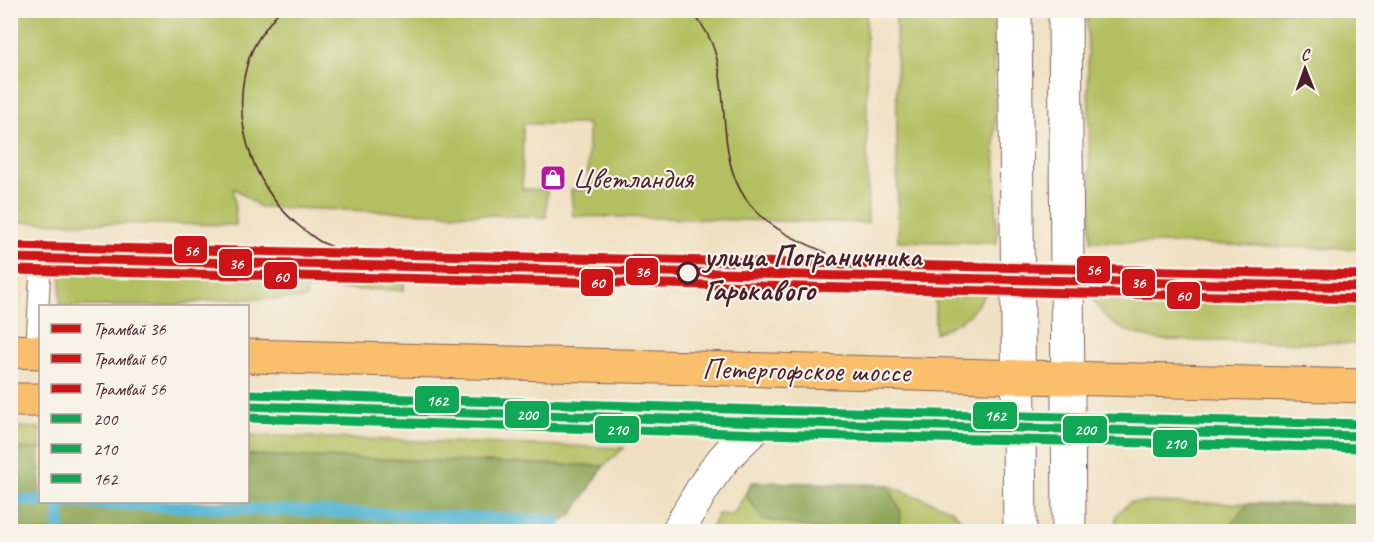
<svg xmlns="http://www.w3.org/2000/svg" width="1374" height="542" font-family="Caveat,sans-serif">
  <rect width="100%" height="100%" fill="#f7f3e8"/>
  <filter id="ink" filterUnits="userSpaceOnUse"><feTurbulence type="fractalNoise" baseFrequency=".0167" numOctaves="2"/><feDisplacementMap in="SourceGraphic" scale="12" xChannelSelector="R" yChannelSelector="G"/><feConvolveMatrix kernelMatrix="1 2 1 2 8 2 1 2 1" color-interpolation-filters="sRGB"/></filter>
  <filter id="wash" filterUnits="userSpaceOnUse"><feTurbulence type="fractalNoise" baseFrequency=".008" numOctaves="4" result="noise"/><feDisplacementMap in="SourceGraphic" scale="24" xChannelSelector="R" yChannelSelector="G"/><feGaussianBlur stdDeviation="1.35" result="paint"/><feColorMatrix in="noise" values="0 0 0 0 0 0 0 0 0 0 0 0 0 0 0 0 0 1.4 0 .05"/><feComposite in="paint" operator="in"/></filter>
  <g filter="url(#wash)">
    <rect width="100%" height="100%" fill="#efe0c1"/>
    <!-- green -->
    <g fill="#b3c062" stroke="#7e7046" stroke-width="1.5">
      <path d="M11 10 866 11 868 223 573 216 571 190 588 189V124H523L522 189 547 190 546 217 260 207 234 188 236 225 11 222Z"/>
      <path d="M896 11H993L997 243 898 241Z"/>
      <path d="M1087 11H1363V249L1091 241Z"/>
      <path d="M11 271H20L18 309 11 323Z"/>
      <path d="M61 271 404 278V290L306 289V299H224L166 306H60Z"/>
      <path d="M1087 287 1363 295V344L1160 340C1120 332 1104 325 1087 287Z"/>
      <path d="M935 288H988C974 315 963 322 935 333Z"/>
      <path d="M11 427 40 428V449L11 448Z"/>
      <path d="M248 435 624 448 604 466 248 455Z"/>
      <path d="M752 482 888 485 952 510 971 531 709 532 718 514 733 515Z"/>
      <path d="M1130 502 1363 505V531L1116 532V515Z"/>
    </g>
    <!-- forest -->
    <g fill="#8ea658" stroke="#6c6242" stroke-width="1.5">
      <path d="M11 448 40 449V502H248V455L604 466 573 513 549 531 11 532Z"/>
      <path d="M752 482 888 485 901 512 900 531H830L762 519 746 495Z"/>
      <path d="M1248 504 1363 505V531H1225Z"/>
    </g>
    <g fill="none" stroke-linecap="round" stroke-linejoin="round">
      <!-- stream -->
      <g stroke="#54b6d3" stroke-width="12">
        <path d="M10 500 40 501"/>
        <path d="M57 502 557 521"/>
        <path d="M59 532 60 502"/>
      </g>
    </g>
  </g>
  <g filter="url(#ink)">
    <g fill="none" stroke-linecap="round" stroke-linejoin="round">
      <!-- service casing -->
      <g stroke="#846360" stroke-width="22">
        <path id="service" d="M36 351 40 277"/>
      </g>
      <!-- minor casing -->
      <g stroke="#846360" stroke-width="35">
        <path id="minor" d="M678 532C704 484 719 457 762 422"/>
      </g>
      <!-- tertiary casing -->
      <g stroke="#846360" stroke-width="35">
        <g id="tertiary">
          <path d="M1015 10 1020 532"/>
          <path d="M1065 10 1069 532"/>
        </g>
      </g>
      <!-- primary casing -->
      <g stroke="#846360" stroke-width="35">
        <g id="primary">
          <path d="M10 351 40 352"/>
          <path d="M248 356 1364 386"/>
          <path d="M10 400H40"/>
          <path d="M248 406 762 422 1364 436"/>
        </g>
      </g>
      <!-- service -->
      <use href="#service" stroke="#fff" stroke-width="20"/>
      <!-- minor -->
      <use href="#minor" stroke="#fff" stroke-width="33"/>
      <!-- tertiary -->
      <use href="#tertiary" stroke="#fff" stroke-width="33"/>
      <!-- primary -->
      <use href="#primary" stroke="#f9bf6d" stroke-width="33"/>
      <!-- tram -->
      <g stroke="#4a1f2b" stroke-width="1.5">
        <path d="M280 10C266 27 252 44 247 65 230 125 256 193 304 230 310 234 316 240 323 243 348 254 377 257 403 264"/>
        <path d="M689 10C747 64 701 156 756 211 776 232 802 242 827 253"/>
      </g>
      <!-- bus-1 casing -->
      <g stroke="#f7f3e8" stroke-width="14">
        <path id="bus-1" d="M248 406 762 422 1364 436"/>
      </g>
      <!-- bus-2 casing -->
      <g stroke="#f7f3e8" stroke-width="14">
        <path id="bus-2" d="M248 418 762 434 1364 448"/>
      </g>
      <!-- bus-3 casing -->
      <g stroke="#f7f3e8" stroke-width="14">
        <path id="bus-3" d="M248 394 762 410 1364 424"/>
      </g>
      <!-- bus-1 -->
      <use href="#bus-1" stroke="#10a855" stroke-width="9"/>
      <!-- bus-2 -->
      <use href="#bus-2" stroke="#10a855" stroke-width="9"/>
      <!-- bus-3 -->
      <use href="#bus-3" stroke="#10a855" stroke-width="9"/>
      <!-- tram-1 casing -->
      <g stroke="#f7f3e8" stroke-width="14">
        <path id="tram-1" d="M10 258 1364 287"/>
      </g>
      <!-- tram-2 casing -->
      <g stroke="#f7f3e8" stroke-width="14">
        <path id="tram-2" d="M10 270 1364 299"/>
      </g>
      <!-- tram-3 casing -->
      <g stroke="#f7f3e8" stroke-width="14">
        <path id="tram-3" d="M10 246 1364 275"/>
      </g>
      <!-- tram-1 -->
      <use href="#tram-1" stroke="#ce1417" stroke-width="9"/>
      <!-- tram-2 -->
      <use href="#tram-2" stroke="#ce1417" stroke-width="9"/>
      <!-- tram-3 -->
      <use href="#tram-3" stroke="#ce1417" stroke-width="9"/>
    </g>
  </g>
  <!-- icons -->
  <defs>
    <g id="shop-square" transform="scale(1.35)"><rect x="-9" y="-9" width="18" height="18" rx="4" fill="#b5179e" stroke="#f7f3e8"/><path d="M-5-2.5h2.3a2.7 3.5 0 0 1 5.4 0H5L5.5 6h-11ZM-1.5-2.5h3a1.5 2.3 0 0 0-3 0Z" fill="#fff"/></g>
  </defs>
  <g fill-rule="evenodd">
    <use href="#shop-square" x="553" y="178"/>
  </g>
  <!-- markers -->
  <circle fill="#f7f3e8" stroke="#4a1f2b" stroke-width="3" cx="688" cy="273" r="10"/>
  <g text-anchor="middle" stroke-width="4.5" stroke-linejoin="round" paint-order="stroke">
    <!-- poi labels -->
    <g font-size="30" fill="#4a1f2b" stroke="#f7f3e8" text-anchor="start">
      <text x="572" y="188">Цветландия</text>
    </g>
    <!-- stop labels -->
    <g font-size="30" font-weight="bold" fill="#4a1f2b" stroke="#f7f3e8" text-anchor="start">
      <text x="704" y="266">улица Пограничника<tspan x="704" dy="34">Гарькавого</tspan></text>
    </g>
    <!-- street labels -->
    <g font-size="30" fill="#4a1f2b" stroke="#f7f3e8">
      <text transform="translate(806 370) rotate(1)" y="10">Петергофское шоссе</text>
    </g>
  </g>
  <g stroke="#f7f3e8" stroke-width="2">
    <rect x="173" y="235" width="35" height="29" rx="6" fill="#ce1417"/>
    <rect x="218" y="248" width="35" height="29" rx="6" fill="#ce1417"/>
    <rect x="1076" y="255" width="35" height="29" rx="6" fill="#ce1417"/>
    <rect x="625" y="257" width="34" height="29" rx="6" fill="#ce1417"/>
    <rect x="263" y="261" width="35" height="29" rx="6" fill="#ce1417"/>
    <rect x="1121" y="268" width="35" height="29" rx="6" fill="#ce1417"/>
    <rect x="580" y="268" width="34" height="29" rx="6" fill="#ce1417"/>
    <rect x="1166" y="281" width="35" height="29" rx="6" fill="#ce1417"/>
    <rect x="414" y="385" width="46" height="29" rx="6" fill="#10a855"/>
    <rect x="504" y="400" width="46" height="29" rx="6" fill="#10a855"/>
    <rect x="972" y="401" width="46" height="29" rx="6" fill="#10a855"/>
    <rect x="594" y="415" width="46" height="29" rx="6" fill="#10a855"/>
    <rect x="1062" y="415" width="46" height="29" rx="6" fill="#10a855"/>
    <rect x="1152" y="429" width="46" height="29" rx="6" fill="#10a855"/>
  </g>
  <g font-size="16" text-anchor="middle" font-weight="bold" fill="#fff">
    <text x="191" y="256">56</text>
    <text x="236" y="269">36</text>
    <text x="1093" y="275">56</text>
    <text x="642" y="277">36</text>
    <text x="281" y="282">60</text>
    <text x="1138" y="288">36</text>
    <text x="597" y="288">60</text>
    <text x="1183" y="301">60</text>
    <text x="437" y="406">162</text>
    <text x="527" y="420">200</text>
    <text x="995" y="421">162</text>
    <text x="617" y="435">210</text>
    <text x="1085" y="435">200</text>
    <text x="1175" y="449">210</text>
  </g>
  <!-- margin -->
  <rect width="1374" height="542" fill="none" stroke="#f7f3e8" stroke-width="36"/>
  <!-- legend -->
  <rect x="39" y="305" width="210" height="198" fill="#f7f3e8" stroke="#b29e9c" stroke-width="1.5"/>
  <rect x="51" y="324" width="30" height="9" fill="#ce1417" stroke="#b29e9c" stroke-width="1.5"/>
  <text x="93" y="335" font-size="18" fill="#4a1f2b">Трамвай 36</text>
  <rect x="51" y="354" width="30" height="9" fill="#ce1417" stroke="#b29e9c" stroke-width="1.5"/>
  <text x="93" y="365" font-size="18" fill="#4a1f2b">Трамвай 60</text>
  <rect x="51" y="384" width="30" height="9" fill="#ce1417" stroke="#b29e9c" stroke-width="1.5"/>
  <text x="93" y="395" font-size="18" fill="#4a1f2b">Трамвай 56</text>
  <rect x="51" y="414" width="30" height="9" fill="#10a855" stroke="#b29e9c" stroke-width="1.5"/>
  <text x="93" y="425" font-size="18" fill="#4a1f2b">200</text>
  <rect x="51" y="444" width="30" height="9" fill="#10a855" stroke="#b29e9c" stroke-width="1.5"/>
  <text x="93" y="455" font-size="18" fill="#4a1f2b">210</text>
  <rect x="51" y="474" width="30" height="9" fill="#10a855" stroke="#b29e9c" stroke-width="1.5"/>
  <text x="93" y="485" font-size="18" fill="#4a1f2b">162</text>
  <!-- north arrow -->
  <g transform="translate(1305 69) rotate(359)" stroke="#f7f3e8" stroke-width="4.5" paint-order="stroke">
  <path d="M0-4.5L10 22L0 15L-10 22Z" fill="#4a1f2b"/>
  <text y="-9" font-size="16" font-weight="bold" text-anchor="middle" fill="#4a1f2b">С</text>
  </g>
</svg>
